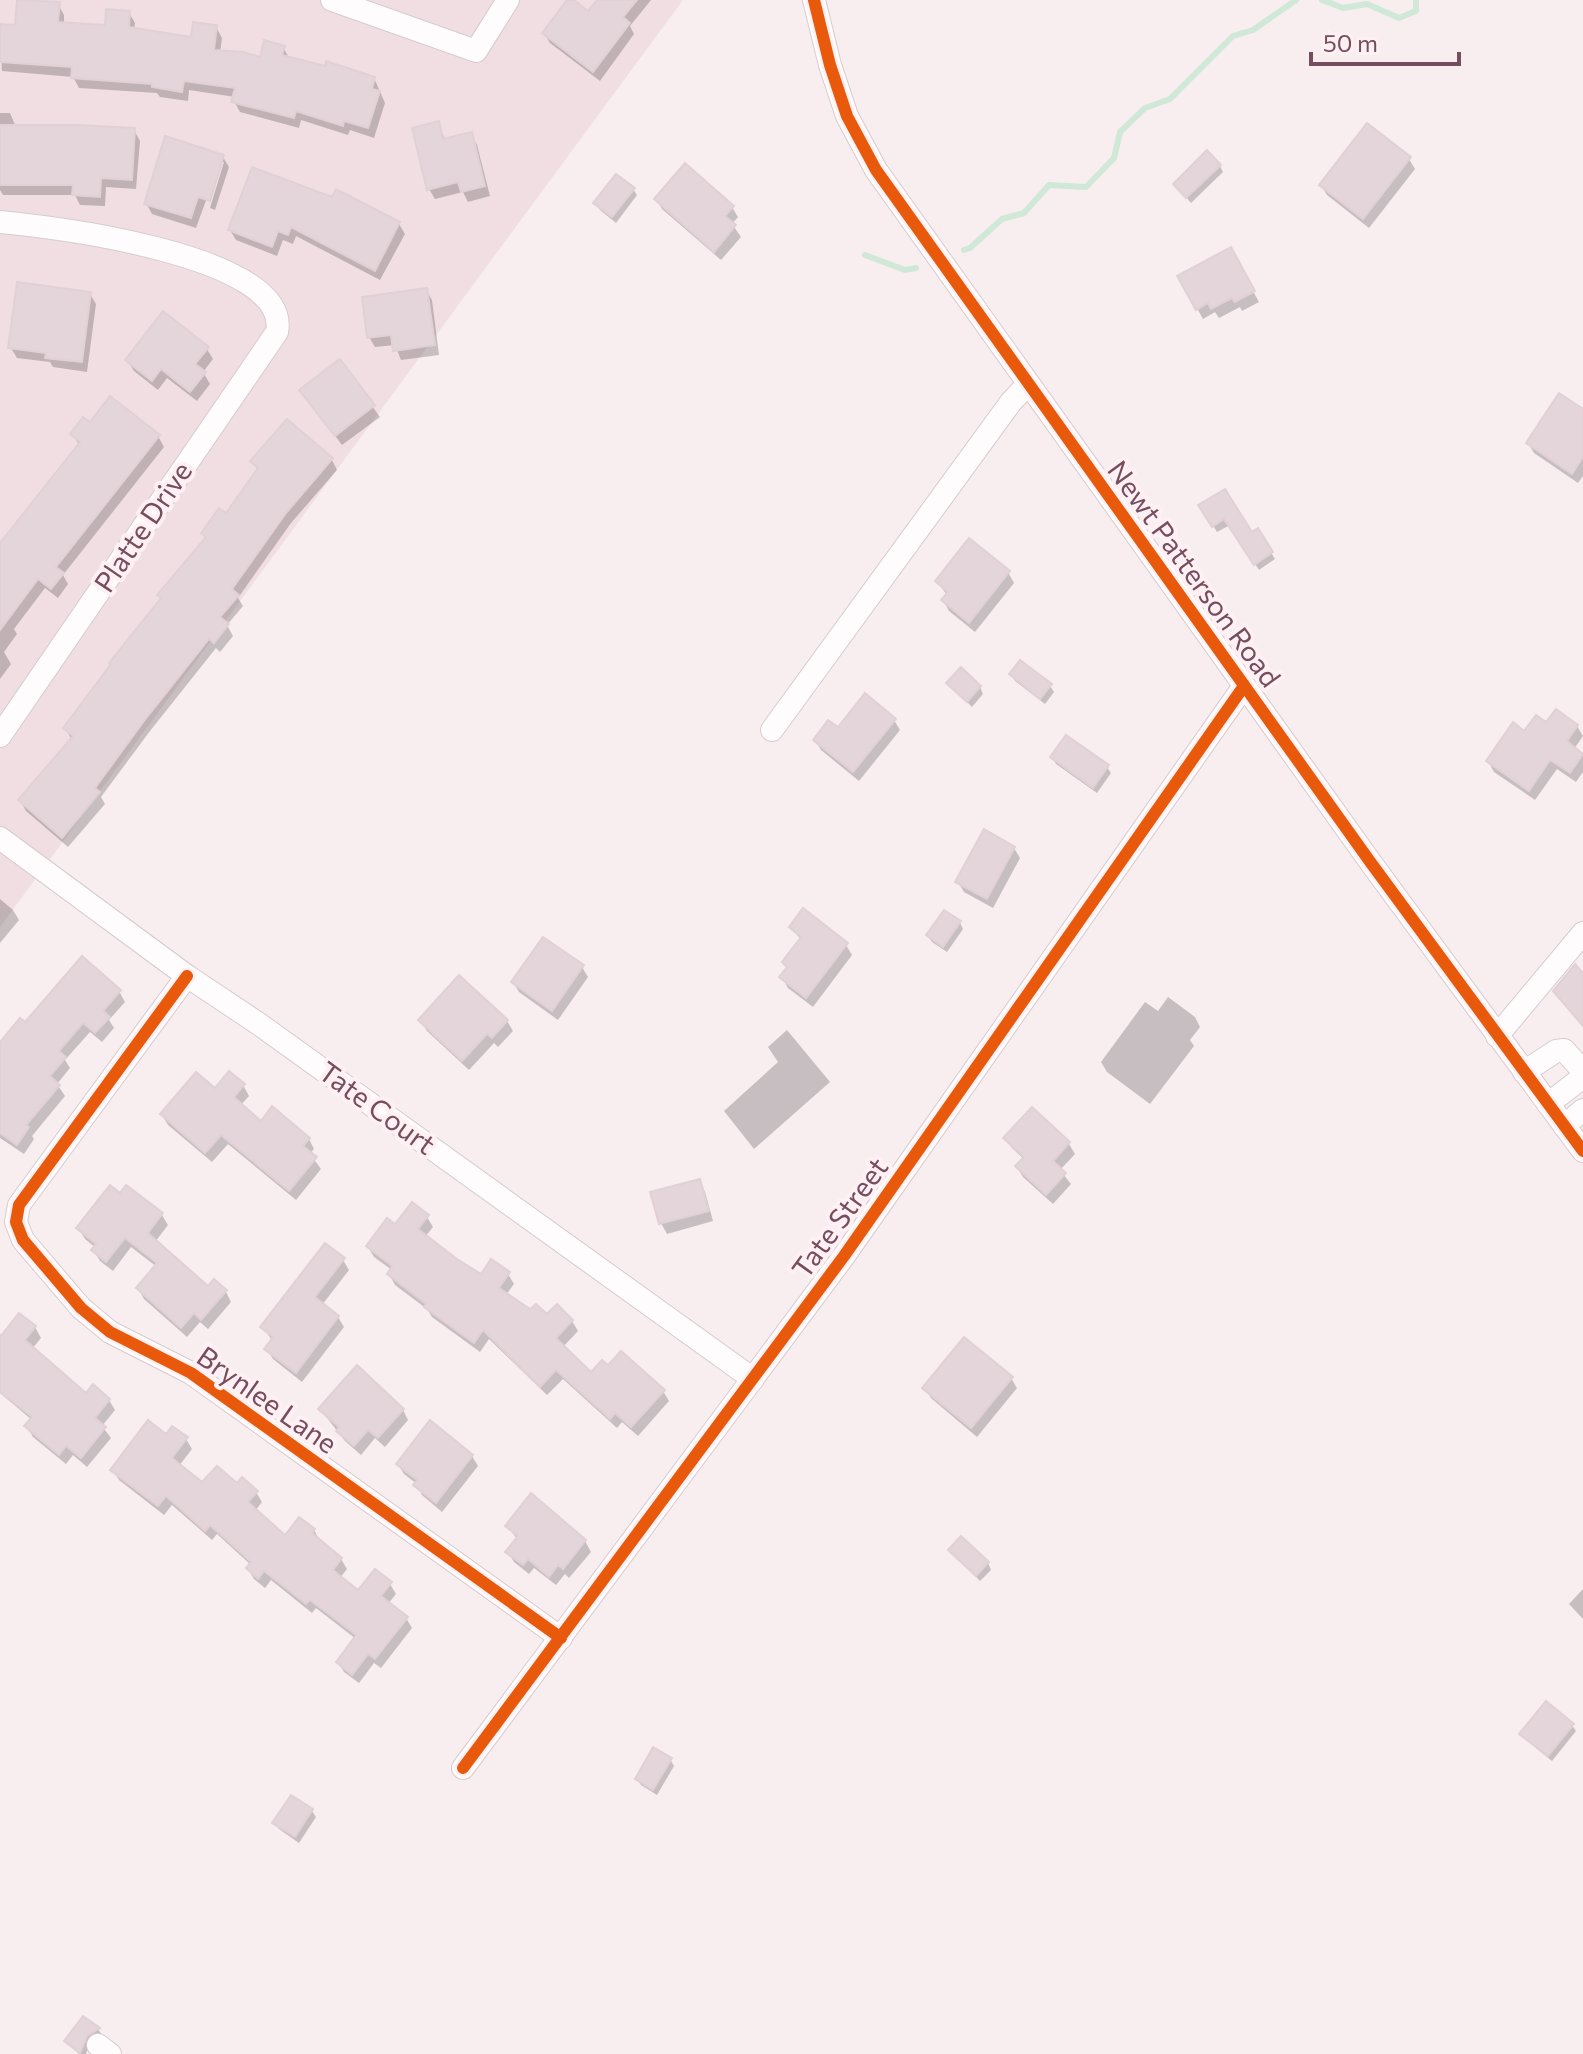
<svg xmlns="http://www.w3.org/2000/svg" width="1583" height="2054" font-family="Commissioner,sans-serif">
  <rect width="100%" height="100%" fill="#f8eef0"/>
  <!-- residential -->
  <path fill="#f1dee3" d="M0 0H683L0 927Z"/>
  <!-- shadow -->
  <g fill="#0003">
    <path d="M569 0 589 14 599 0H651L630 26 634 34 600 81 550 43 544 33Z"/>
    <path d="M58 4 64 15V24L107 27 129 13 135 23 134 30 193 39 216 27 222 38 220 53 261 59 283 47 289 58 374 78 385 103 374 138 350 130 348 135 301 120 299 128 240 112 234 101 235 97 189 90 188 101 160 97 157 93 79 88 73 77 2 71 0 26 17 27Z"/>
    <path d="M0 113H10L16 127 134 130 140 141 136 189 106 187 105 206 80 205 75 195H3L0 190Z"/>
    <path d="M438 124 446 141 471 134 477 145 490 196 468 202 463 192 435 199 429 189Z"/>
    <path d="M223 157 229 167 215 210 210 208 224 162H220L196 228 152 214 146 203Z"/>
    <path d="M1409 159 1415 169 1369 228 1327 195 1321 185Z"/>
    <path d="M1220 166 1223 172 1191 203 1175 184Z"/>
    <path d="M253 169 399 224 405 234 380 280 296 236 293 244 283 240 277 256 236 240 230 230Z"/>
    <path d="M633 189 637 195 616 223 600 210 596 204Z"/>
    <path d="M656 199 732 207 738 217 732 224 741 237 721 260 662 209Z"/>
    <path d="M1230 249 1259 302 1242 311 1240 307 1219 318 1215 312 1203 319 1180 277Z"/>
    <path d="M426 290 432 300 439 355 401 360 395 345 375 347 369 337Z"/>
    <path d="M90 294 96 304 87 372 53 367 50 362 17 358 11 348Z"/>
    <path d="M207 349 213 359 203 372 210 384 197 401 167 378 158 390 134 371 128 361Z"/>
    <path d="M339 361 380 417 342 445 308 400Z"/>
    <path d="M1583 411V476L1578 483 1534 453 1528 443Z"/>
    <path d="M90 425 158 436 164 447 63 575 68 584 58 598 45 588 14 629 17 634 4 652 11 664 0 679V548L80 446 72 434Z"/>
    <path d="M332 460 337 470 291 523 238 598 243 606 227 625 233 636 220 652 216 648 150 731 101 797 105 804 68 847 26 811 20 800 74 738H71L65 728 162 600 159 596 207 539 203 533 226 516 258 471 253 461Z"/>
    <path d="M1224 491 1251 534 1257 530 1275 559 1259 570 1230 525 1217 532 1201 506Z"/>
    <path d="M1008 572 1014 583 975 632 949 611 943 600 947 595 937 581Z"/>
    <path d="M1011 675 1050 686 1054 692 1045 704 1015 681Z"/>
    <path d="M949 683 980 687 983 694 972 707Z"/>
    <path d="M894 720 900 730 859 781 821 750 815 740 838 730Z"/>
    <path d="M1547 725 1577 726 1583 736 1574 749 1583 756V772L1576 782 1557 769 1535 800 1494 772 1488 761 1525 733Z"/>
    <path d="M1052 757 1107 767 1111 773 1097 793 1056 764Z"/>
    <path d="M1014 848 1020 858 993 908 964 892 958 882Z"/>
    <path d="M0 899 13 910 19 920 0 943Z"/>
    <path d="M960 923 963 929 947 952 932 942 928 936Z"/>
    <path d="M791 927 846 945 852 955 813 1007 788 988 782 977 788 969 784 963 801 940Z"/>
    <path d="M582 967 588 977 558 1020 519 992 513 982Z"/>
    <path d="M119 991 125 1002 109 1020 114 1028 102 1042 90 1032 65 1060 70 1068 57 1084 65 1096 32 1136 34 1139 24 1154 0 1138V1045L25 1025Z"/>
    <path d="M1168 997 1195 1017 1200 1027 1190 1040 1194 1046 1150 1104 1107 1072 1101 1062 1145 1002 1158 1011Z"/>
    <path d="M421 1021H507L513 1031 498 1047 494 1043 469 1070 427 1031Z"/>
    <path d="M787 1030 830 1082 754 1149 724 1111 778 1062 768 1047Z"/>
    <path d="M243 1085 249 1096 240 1106 261 1123 309 1139 314 1149 310 1154 321 1169 296 1200 228 1144 212 1162 168 1125 162 1115 216 1091Z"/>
    <path d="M1032 1110 1069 1144 1075 1154 1060 1170 1071 1184 1053 1204 1023 1177 1017 1167 1024 1159 1012 1148 1006 1138Z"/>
    <path d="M700 1182 705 1192 713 1221 667 1234 661 1223Z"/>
    <path d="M120 1196 162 1215 168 1225 155 1242 209 1289 226 1292 231 1302 208 1329 200 1322 187 1337 144 1299 138 1288 157 1267 131 1247 113 1271 100 1261 94 1251 96 1248 85 1239 79 1229Z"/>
    <path d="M427 1217 433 1227 425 1237 481 1276 508 1274 514 1284 506 1295 530 1312 572 1321 578 1331 562 1348 591 1375 663 1391 669 1401 638 1436 622 1422 617 1428 563 1379 547 1395 489 1339 480 1352 432 1317 427 1309 395 1285 389 1274 392 1270 374 1257 368 1247 396 1226Z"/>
    <path d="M343 1260 349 1270 322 1305 338 1317 344 1327 302 1382 273 1359 267 1349 273 1341 262 1327Z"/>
    <path d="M35 1327 41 1338 32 1349 86 1396 109 1400 115 1410 102 1426 111 1438 87 1467 73 1455 66 1464 33 1437 27 1427 32 1420 0 1393V1334L3 1336Z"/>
    <path d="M1011 1378 1017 1388 977 1437 931 1398 925 1388Z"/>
    <path d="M321 1410H403L408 1420 385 1447 375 1438 361 1455 345 1441Z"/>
    <path d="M166 1437 186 1439 192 1449 179 1466 203 1485 237 1486 256 1492 262 1502 255 1511 285 1538 314 1530 320 1541 341 1559 347 1569 340 1578 359 1593 390 1584 396 1594 388 1604 406 1618 412 1628 381 1668 374 1663 359 1683 344 1672 338 1662 356 1639 316 1608 312 1613 271 1580 265 1588 254 1579 248 1569 251 1565 217 1534 212 1540 172 1505 164 1515 119 1480 113 1470Z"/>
    <path d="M472 1456 478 1466 442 1512 422 1495 417 1484 404 1474 398 1464Z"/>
    <path d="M507 1526 585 1541 591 1552 569 1578 565 1574 556 1585 534 1568 529 1574 514 1562 508 1552 518 1540Z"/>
    <path d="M951 1550 988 1563 991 1570 980 1581Z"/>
    <path d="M1583 1589V1619L1569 1604Z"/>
    <path d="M1572 1725 1576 1731 1552 1761 1526 1740 1522 1734Z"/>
    <path d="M670 1759 674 1766 657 1795 641 1785 637 1779Z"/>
    <path d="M291 1797 312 1811 316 1817 299 1843 279 1829 275 1823Z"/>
    <path d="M83 2018 98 2029 102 2035 90 2043 86 2054H79L66 2041Z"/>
  </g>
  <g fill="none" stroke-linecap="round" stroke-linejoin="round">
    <!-- stream -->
    <g stroke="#cfe8d7" stroke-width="6">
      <path d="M1322 0 1343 8 1367 4 1399 18 1416 11V0"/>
      <path d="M964 250 970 248 1002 219 1024 213 1049 185 1086 187 1114 158 1120 132 1145 108 1170 99 1233 36 1253 30 1296 0"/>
      <path d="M865 255 905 270 916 268"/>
    </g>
  </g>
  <!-- building -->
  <g fill="#e4d5db" stroke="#e1d0d6" stroke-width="2">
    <path d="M17 0 60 2 58 22 105 25 106 9 130 11 129 27 191 37 193 22 217 25 214 50 244 52 260 57 264 40 285 46 282 55 325 66 326 61 375 77 372 89 380 91 368 128 344 121 343 126 296 111 294 118 231 102 235 88 184 81 182 92 152 87V84L71 78 72 67 0 62V24L15 25Z"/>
    <path d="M567 0H574L588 11 597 0H637L623 17 630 23 593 72 542 33Z"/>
    <path d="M439 121 443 139 472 132 485 186 461 192 458 182 427 190 412 128Z"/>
    <path d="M1367 123 1411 157 1363 219 1319 185Z"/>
    <path d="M0 125H77L135 128 132 180 101 178 100 197 72 195 73 185H0Z"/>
    <path d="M165 136 224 155 210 201 198 197 191 218 144 204Z"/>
    <path d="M1207 150 1221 165 1186 198 1173 184Z"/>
    <path d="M685 163 734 206 725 216 736 225 714 252 654 199Z"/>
    <path d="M252 167 332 197 336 189 400 222 375 271 291 227 288 235 278 231 272 247 228 230Z"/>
    <path d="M616 174 635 188 612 217 593 203Z"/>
    <path d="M1231 247 1255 291 1235 302 1232 298 1211 309 1208 303 1196 310 1177 276Z"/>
    <path d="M17 282 91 292 82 362 45 358 46 353 8 348Z"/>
    <path d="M427 288 435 345 393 351 391 335 367 338 362 297Z"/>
    <path d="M163 311 209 347 195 364 206 372 190 392 161 369 152 381 125 360Z"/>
    <path d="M340 359 375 405 335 436 299 390Z"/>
    <path d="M1559 393 1583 409V457L1572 474 1526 443Z"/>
    <path d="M110 396 160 435 56 567 64 573 51 589 38 579 0 630V543L80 442 70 434 83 417 90 422Z"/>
    <path d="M287 419 333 458 286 513 232 589 239 595 220 617 229 624 214 643 209 639 144 721 95 788 100 792 62 838 18 800 73 736 63 728 111 664 109 663 161 598 157 595 206 537 201 533 219 508 226 513 258 468 250 461Z"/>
    <path d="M1225 489 1252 532 1258 528 1273 552 1254 565 1224 519 1212 527 1198 505Z"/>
    <path d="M969 538 1010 571 969 623 941 600 948 592 935 581Z"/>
    <path d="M1020 660 1052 684 1040 699 1009 674Z"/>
    <path d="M961 667 981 686 967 702 946 683Z"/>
    <path d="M865 693 896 719 853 772 813 740 828 720 838 727Z"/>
    <path d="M1556 709 1578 725 1567 741 1583 754 1570 773 1550 760 1529 791 1486 761 1513 722 1524 731 1536 715 1546 722Z"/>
    <path d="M1066 735 1109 765 1093 788 1050 757Z"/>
    <path d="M984 829 1015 847 987 899 955 882Z"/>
    <path d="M803 908 848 943 806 998 779 977 787 967 782 962 801 937 789 927Z"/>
    <path d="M944 910 961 921 943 947 926 935Z"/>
    <path d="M543 937 584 965 552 1011 511 982Z"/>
    <path d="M82 956 121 990 103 1011 110 1017 95 1033 83 1023 59 1051 66 1057 50 1076 60 1085 26 1125 29 1127 17 1145 0 1133V1042L20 1018 25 1022Z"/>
    <path d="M1575 964 1583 973V1026L1553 991Z"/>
    <path d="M459 975 508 1020 492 1038 487 1034 462 1061 418 1020Z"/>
    <path d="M229 1071 245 1084 234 1097 261 1121 272 1106 310 1138 303 1146 317 1157 289 1191 221 1135 205 1153 160 1114 196 1072 215 1088Z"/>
    <path d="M1032 1107 1070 1142 1053 1161 1066 1173 1046 1195 1015 1166 1024 1157 1003 1138Z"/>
    <path d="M700 1179 709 1211 659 1224 650 1192Z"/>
    <path d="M110 1185 120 1193 126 1185 163 1213 148 1233 208 1286 214 1279 227 1290 201 1320 194 1313 181 1328 136 1288 157 1263 125 1238 106 1262 91 1250 96 1244 76 1228Z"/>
    <path d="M412 1202 429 1215 418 1229 457 1259 481 1274 491 1259 510 1272 499 1288 530 1309 536 1304 547 1314 557 1304 573 1320 556 1338 591 1372 602 1360 608 1365 621 1351 665 1390 631 1427 615 1413 610 1419 556 1370 540 1387 483 1330 474 1343 424 1307 426 1304 387 1274 392 1266 366 1246 387 1218 395 1224Z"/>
    <path d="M325 1243 345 1258 315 1297 339 1316 296 1373 264 1349 273 1337 260 1327Z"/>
    <path d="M19 1313 36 1326 25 1340 86 1393 93 1384 110 1399 95 1418 106 1427 81 1458 66 1446 59 1455 24 1426 32 1417 0 1392V1337Z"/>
    <path d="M964 1337 1013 1377 971 1428 922 1388Z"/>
    <path d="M357 1365 404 1409 378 1438 368 1430 354 1446 336 1431 339 1427 318 1409Z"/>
    <path d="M148 1420 166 1434 172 1426 188 1437 172 1458 202 1482 217 1466 237 1483 242 1477 258 1491 248 1502 285 1535 299 1517 315 1529 312 1533 342 1558 333 1570 358 1590 375 1569 392 1582 381 1596 408 1617 375 1659 368 1654 352 1675 336 1662 356 1635 310 1600 306 1604 264 1571 258 1579 246 1568 251 1562 210 1525 205 1531 166 1496 158 1506 110 1470Z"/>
    <path d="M430 1420 473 1455 436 1503 413 1485 417 1480 396 1464Z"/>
    <path d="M531 1493 586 1540 563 1569 558 1565 549 1577 528 1559 523 1565 505 1552 518 1536 505 1526Z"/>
    <path d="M961 1536 989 1562 976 1576 948 1550Z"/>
    <path d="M1546 1701 1574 1724 1548 1756 1519 1734Z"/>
    <path d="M653 1747 672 1758 653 1790 635 1779Z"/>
    <path d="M291 1795 313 1809 295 1837 272 1823Z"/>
    <path d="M83 2016 100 2028 87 2036 80 2053 64 2041Z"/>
  </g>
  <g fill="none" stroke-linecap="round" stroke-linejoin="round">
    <!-- minor casing -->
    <g stroke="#d6cbce" stroke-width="24">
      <g id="minor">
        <path d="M332 0 476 51 508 0"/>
        <path d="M814 0 830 65 847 116 876 170 1371 863 1583 1151"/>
        <path d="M0 222C51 227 292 255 277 332L0 736"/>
        <path d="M772 730 1011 402 1028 384"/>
        <path d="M0 838 187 976 259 1024 753 1379"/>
        <path d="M187 976 19 1205 16 1222 23 1240 81 1308 110 1332 191 1373 561 1638"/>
        <path d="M1497 1036 1583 933"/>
        <path d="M1524 1072 1556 1051 1564 1050 1583 1071"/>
        <path d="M1548 1104 1583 1077"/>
        <path d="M1564 1126 1583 1110"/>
        <path d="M463 1768 844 1256 1244 686"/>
        <path d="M98 2045 110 2054"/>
      </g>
    </g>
    <!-- minor -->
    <use href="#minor" stroke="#fefcfd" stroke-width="22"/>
    <!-- cycleway casing -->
    <g stroke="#fef0f3" stroke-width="17">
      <g id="cycleway">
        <path d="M814 0 830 65 847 116 876 170 1371 863 1583 1151"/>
        <path d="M187 976 19 1205 16 1222 23 1240 81 1308 110 1332 191 1373 561 1638"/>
        <path d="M463 1768 844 1256 1244 686"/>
      </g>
    </g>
    <!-- cycleway -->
    <use href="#cycleway" stroke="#e8590c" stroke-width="12"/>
  </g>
  <g text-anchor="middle" stroke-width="8" stroke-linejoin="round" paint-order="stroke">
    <!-- street labels -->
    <g font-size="28" fill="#764d5f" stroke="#fef0f3">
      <text transform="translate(143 527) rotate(-56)" y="10">Platte Drive</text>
      <text transform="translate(1194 574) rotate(54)" y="10">Newt Patterson Road</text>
      <text transform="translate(377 1108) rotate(36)" y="10">Tate Court</text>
      <text transform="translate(840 1218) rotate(-54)" y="10">Tate Street</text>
      <text transform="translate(267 1400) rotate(35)" y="10">Brynlee Lane</text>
    </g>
  </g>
  <!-- scale -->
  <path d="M1311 52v12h148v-12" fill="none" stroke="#764d5f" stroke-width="4"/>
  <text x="1323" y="52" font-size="24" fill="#764d5f" stroke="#fef0f3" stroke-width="6" paint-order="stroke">50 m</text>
</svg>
